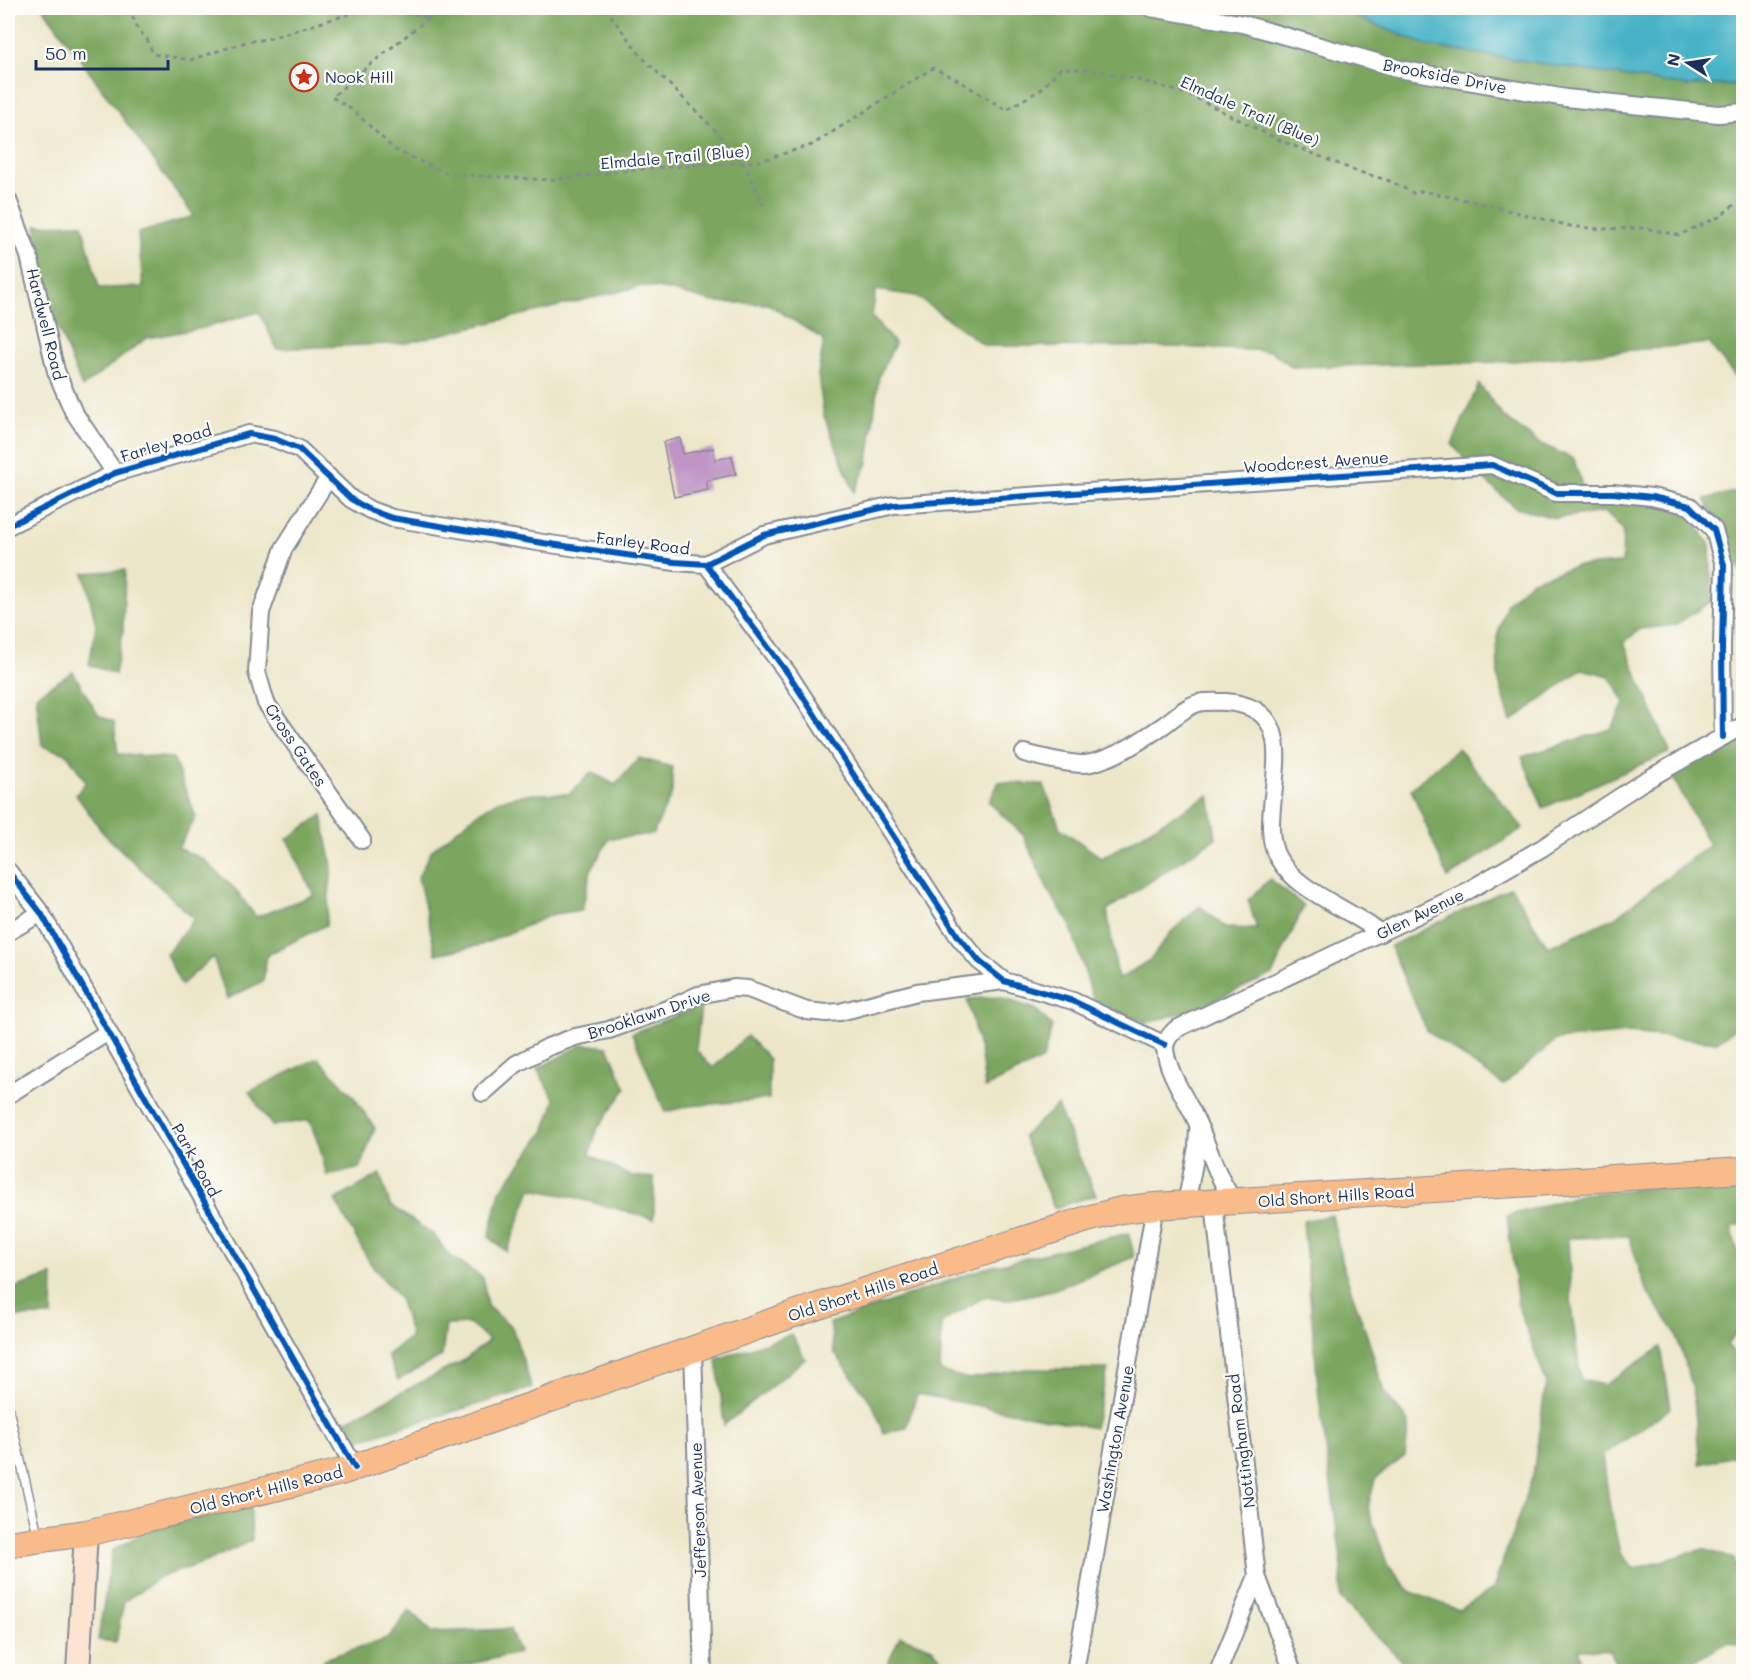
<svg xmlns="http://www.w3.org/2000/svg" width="1751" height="1679" font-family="Mali,sans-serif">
  <rect width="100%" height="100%" fill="#fdfcf7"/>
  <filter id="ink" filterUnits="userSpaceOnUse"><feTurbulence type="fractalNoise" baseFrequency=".0167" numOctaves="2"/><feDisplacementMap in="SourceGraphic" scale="12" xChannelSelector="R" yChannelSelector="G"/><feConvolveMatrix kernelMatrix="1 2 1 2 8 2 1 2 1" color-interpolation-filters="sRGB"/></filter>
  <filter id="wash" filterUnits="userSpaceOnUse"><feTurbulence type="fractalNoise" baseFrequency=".008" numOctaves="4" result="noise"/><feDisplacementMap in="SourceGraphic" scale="24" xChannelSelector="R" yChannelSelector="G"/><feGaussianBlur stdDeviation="1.35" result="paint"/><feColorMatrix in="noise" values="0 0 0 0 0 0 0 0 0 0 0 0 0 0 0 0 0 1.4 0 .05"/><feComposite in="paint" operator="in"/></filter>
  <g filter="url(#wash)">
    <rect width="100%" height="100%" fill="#ede7ca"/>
    <!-- forest -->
    <g fill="#7ca65e" stroke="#4c6a5e" stroke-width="1.5">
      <path d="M43 8H1334L1429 46 1688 86 1743 84V387L1709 343 1503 362 1292 367 1271 351 1173 347 985 346 916 296 876 290 872 317 895 344 879 376 868 463 854 492 824 416 818 375 824 340 768 304 713 302 669 290 642 286 406 343 277 349 259 312 203 328 147 338 82 387 51 310 36 225 82 224 99 288 143 287 138 233 194 216Z"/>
      <path d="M1479 384 1503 416 1539 443 1574 459 1586 499 1654 501 1691 517 1710 545 1712 601 1675 625 1640 629 1624 643 1670 752 1543 808 1522 757 1611 729 1625 702 1609 676 1582 669 1511 722 1498 678 1497 637 1507 603 1532 580 1576 566 1622 563 1623 530 1604 512 1555 518 1516 508 1480 476 1452 444Z"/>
      <path d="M1742 490 1743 492V577L1705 499Z"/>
      <path d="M125 570 123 631 115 674 89 665 96 625 84 573Z"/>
      <path d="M73 672 98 715 114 722 118 754 173 758 196 817 178 848 203 859 235 889 256 917 314 895 287 839 322 815 332 866 326 925 267 955 263 981 227 999 213 957 181 985 166 954 194 919 104 834 76 795 86 782 67 754 42 746 36 695Z"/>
      <path d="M1741 735 1744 741 1743 1022 1717 1042 1629 1033 1556 1040 1503 1085 1427 1031 1390 946 1511 887 1548 947 1614 918 1709 845 1671 774Z"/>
      <path d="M1458 748 1523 828 1448 878 1411 789Z"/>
      <path d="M639 758 672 767V793L653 834 609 839 591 870 582 910 554 914 481 945 436 954 418 877 432 850 478 813 497 801 527 794H569L592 772 615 785Z"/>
      <path d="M999 782 1044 785 1060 828 1102 858 1209 795 1216 838 1107 910 1118 980 1151 959 1171 932 1200 906 1226 928 1257 929 1248 900 1270 879 1304 906 1272 975 1191 1010 1147 1023 1094 1002 1070 924 1049 892 1023 835 989 802Z"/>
      <path d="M999 997 1035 1009 1052 1026 1043 1059 985 1088 981 1055 967 999Z"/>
      <path d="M701 1006 696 1050 713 1068 747 1036 769 1059V1099L689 1106 665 1112 632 1033Z"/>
      <path d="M583 1044 608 1047 626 1089 597 1129 590 1155 630 1176 654 1178V1219L573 1197 531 1189 507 1252 489 1237 500 1191 544 1132 555 1100 537 1069Z"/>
      <path d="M318 1058 353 1096 375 1128 360 1168 327 1176 319 1145 309 1120 272 1126 249 1092Z"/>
      <path d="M1057 1106 1096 1195 1054 1208 1023 1136Z"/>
      <path d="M380 1174 390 1205 434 1235 448 1254 483 1278 487 1306 512 1327 532 1388 352 1442 343 1422 463 1361 489 1340 469 1324 446 1325 442 1356 398 1380 387 1355 411 1336 399 1298 370 1263 335 1200Z"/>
      <path d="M1656 1187 1743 1188V1224L1731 1227 1743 1271V1324L1727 1345 1743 1361V1454L1700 1464 1693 1389 1675 1332 1646 1290 1629 1236 1568 1238 1572 1314 1581 1380 1604 1385 1661 1347 1671 1408 1603 1455 1609 1502 1620 1553 1634 1569 1703 1549 1734 1559 1743 1580V1648L1729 1642 1675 1671H1620L1609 1650 1579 1649 1581 1671H1409L1405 1664 1340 1598 1342 1567 1319 1397 1303 1221 1332 1215 1343 1267 1369 1341 1384 1392 1409 1422 1405 1456 1375 1479 1368 1508 1387 1564 1411 1592 1459 1610 1493 1589 1533 1475 1546 1382 1518 1306 1507 1216 1583 1194Z"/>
      <path d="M1129 1233 1134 1257 1053 1290 1006 1300 986 1296 942 1322 940 1371 968 1379 1026 1369H1108L1094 1428 917 1394 906 1428 884 1433 873 1405 834 1352 830 1323 985 1268Z"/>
      <path d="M53 1275 52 1316 8 1317V1280L14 1288Z"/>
      <path d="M792 1334 805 1359 724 1425 717 1359Z"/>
      <path d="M250 1504 252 1540 208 1561 158 1578 124 1602 116 1642 98 1640 112 1551 144 1532Z"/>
      <path d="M409 1610 432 1632 510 1629 519 1653 439 1671H325L324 1659 390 1637Z"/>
      <path d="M900 1636 932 1648 952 1671H884Z"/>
    </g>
    <!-- water -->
    <path fill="#47b2c6" stroke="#317092" stroke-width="1.5" d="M1334 8H1743V84L1688 86 1429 46Z"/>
    <g id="blocks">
      <!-- building -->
      <path fill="#bf94c5" d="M680 438 683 454 713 448 715 460 732 456 736 474 706 481 708 490 674 497 663 442Z"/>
    </g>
  </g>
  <g filter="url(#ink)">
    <use href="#blocks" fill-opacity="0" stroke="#848b94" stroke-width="1.5"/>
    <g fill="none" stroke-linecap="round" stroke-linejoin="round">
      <!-- lane casing -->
      <g stroke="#848b94" stroke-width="11">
        <path id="lane" d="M8 1407 38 1536"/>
      </g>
      <!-- street casing -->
      <g stroke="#848b94" stroke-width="20">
        <g id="street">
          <path d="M1151 8 1243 24 1404 70 1566 98 1718 114 1744 112"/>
          <path d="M8 200 29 256 56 371 73 411 115 473"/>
          <path d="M329 477 284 548 261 612 257 672 266 703 362 840"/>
          <path d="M8 526 115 473 249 434 275 439 299 449 351 499 370 510 392 518 543 543 675 562 706 564 789 675 958 936 979 961 1004 981 1073 1001 1165 1045"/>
          <path d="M706 564 764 535 894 505 1492 465 1556 493H1613L1652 497 1690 506 1714 530 1724 565 1722 647 1723 737"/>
          <path d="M1024 753C1040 757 1076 767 1091 763 1117 757 1142 740 1164 725 1175 717 1185 707 1198 703 1207 701 1217 702 1226 702 1317 709 1251 812 1278 858 1297 892 1351 909 1380 933"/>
          <path d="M8 871 41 913 355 1468"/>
          <path d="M8 932 41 913"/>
          <path d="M483 1093 516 1064 548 1047 575 1037 609 1030 670 1008 698 995 734 988 748 989 807 1011 826 1013 840 1012 917 992 1004 981"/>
          <path d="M8 1095 108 1032"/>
          <path d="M1236 1203C1216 1179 1210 1148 1196 1120 1187 1100 1167 1071 1165 1049 1165 1040 1170 1035 1176 1029L1462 894 1542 848 1641 783 1744 725"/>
          <path d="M1214 1204 1257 1576 1293 1672"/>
          <path d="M1186 1205 1197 1147 1198 1130"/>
          <path d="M693 1349 703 1672"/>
          <path d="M1075 1672 1155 1206"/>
          <path d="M1218 1672 1257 1576"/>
        </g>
      </g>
      <!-- secondary casing -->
      <g stroke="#848b94" stroke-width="26">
        <path id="secondary" d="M78 1672 86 1533"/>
      </g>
      <!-- primary casing -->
      <g stroke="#848b94" stroke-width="28">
        <path id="primary" d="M8 1544 86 1533 341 1472 791 1315 1087 1219 1121 1210 1155 1206 1744 1170"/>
      </g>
      <!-- path -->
      <g stroke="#848b94" stroke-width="3" stroke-dasharray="4.5 4.5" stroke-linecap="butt">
        <path d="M129 8 138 30 147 39 153 54 190 60 246 42 267 39 369 8"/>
        <path d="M378 8 430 17 367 67 332 97 354 111 395 150 449 174 549 180 650 168 756 162 812 145 933 68 956 79 1006 110 1040 90 1061 68 1093 70 1143 81 1190 95 1279 140 1356 171 1390 181 1415 194 1422 191 1480 203 1570 226 1599 229 1644 228 1679 235 1719 217 1744 197"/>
        <path d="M605 8 641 56 713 128 743 162 764 205"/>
      </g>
      <!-- lane -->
      <use href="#lane" stroke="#fff" stroke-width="8"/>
      <!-- street -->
      <use href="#street" stroke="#fff" stroke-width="16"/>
      <!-- secondary -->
      <use href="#secondary" stroke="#fde4d1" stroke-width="22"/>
      <!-- primary -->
      <use href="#primary" stroke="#fabb8b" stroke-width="26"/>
      <!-- cycleway casing -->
      <g stroke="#fdfcf7" stroke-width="10">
        <g id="cycleway">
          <path d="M8 526 115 473 249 434 275 439 299 449 351 499 370 510 392 518 543 543 675 562 706 564 789 675 958 936 979 961 1004 981 1073 1001 1165 1045"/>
          <path d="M706 564 764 535 894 505 1492 465 1556 493H1613L1652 497 1690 506 1714 530 1724 565 1722 647 1723 737"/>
          <path d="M8 871 41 913 355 1468"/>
        </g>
      </g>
      <!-- cycleway -->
      <use href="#cycleway" stroke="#0057b8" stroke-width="6"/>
    </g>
  </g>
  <!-- icons -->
  <defs>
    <g id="sight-ring" transform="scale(1.5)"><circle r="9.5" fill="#fdfcf7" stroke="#c8321e" stroke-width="1.5"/><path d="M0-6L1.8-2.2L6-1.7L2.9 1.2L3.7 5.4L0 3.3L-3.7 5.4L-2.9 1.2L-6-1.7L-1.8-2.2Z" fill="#c8321e"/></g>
  </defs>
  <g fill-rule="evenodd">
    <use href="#sight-ring" x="304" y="77"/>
  </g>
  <g text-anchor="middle" stroke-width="4.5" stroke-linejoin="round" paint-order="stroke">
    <!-- street labels -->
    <g font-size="16" fill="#1b2f5e" stroke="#fdfcf7">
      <text transform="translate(1445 76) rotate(11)" y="6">Brookside Drive</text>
      <text transform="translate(1250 111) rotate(24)" y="6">Elmdale Trail (Blue)</text>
      <text transform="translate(675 157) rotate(-5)" y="6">Elmdale Trail (Blue)</text>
      <text transform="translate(46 324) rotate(76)" y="6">Hardwell Road</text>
      <text transform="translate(166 443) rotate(-17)" y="6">Farley Road</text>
      <text transform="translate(1316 462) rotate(-4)" y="6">Woodcrest Avenue</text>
      <text transform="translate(643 543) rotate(7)" y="6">Farley Road</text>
      <text transform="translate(296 745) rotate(56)" y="6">Cross Gates</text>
      <text transform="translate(1420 914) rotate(-26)" y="6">Glen Avenue</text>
      <text transform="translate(649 1014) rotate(-18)" y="6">Brooklawn Drive</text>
      <text transform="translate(196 1160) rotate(61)" y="6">Park Road</text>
      <text transform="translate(1336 1196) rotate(-4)" y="6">Old Short Hills Road</text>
      <text transform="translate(863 1292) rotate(-18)" y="6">Old Short Hills Road</text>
      <text transform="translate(1115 1439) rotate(-80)" y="6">Washington Avenue</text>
      <text transform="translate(1241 1441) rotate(-97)" y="6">Nottingham Road</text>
      <text transform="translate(266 1490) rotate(-14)" y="6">Old Short Hills Road</text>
      <text transform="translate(698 1510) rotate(-92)" y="6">Jefferson Avenue</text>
    </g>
    <!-- poi labels -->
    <g font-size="16" fill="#1b2f5e" stroke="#fdfcf7" text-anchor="start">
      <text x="325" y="83">Nook Hill</text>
    </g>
  </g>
  <!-- margin -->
  <rect width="1751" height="1679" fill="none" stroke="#fdfcf7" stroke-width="30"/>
  <!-- north arrow -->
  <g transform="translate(1688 63) rotate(282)" stroke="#fdfcf7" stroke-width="4.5" paint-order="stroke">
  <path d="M0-4.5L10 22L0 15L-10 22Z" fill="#1b2f5e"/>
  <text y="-9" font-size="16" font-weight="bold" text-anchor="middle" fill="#1b2f5e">N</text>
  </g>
  <!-- scale -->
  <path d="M36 60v9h132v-9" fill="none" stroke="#1b2f5e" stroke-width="3"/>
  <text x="45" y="60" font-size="18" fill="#1b2f5e" stroke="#fdfcf7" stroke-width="4.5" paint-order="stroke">50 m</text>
</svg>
